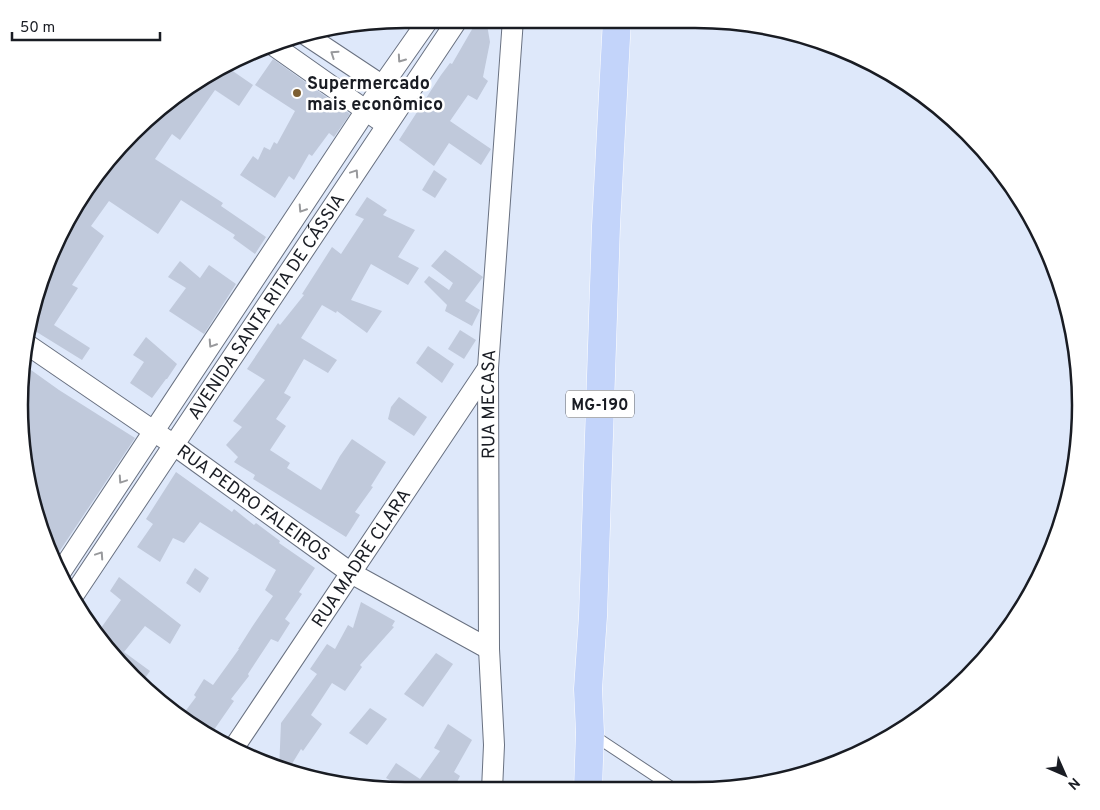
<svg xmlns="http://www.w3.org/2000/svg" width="1100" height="810" font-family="Overpass,sans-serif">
  <rect width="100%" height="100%" fill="#dee8fa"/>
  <!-- building -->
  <g fill="#c0c9db">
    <path d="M478 19H486L490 42 483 77 488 81 477 100 468 95 450 121 491 149 481 165 449 143 434 166 399 140 441 75 450 63 452 64Z"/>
    <path d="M273 59 350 114 334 137 329 133 312 156 309 154 294 180 289 176 275 198 240 175 253 156 258 160 264 147 270 150 274 142 277 144 295 111 255 85Z"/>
    <path d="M224 65 253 85 239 106 215 90 180 140 172 134 155 159 223 203 221 206 266 237 255 254 233 238 235 235 181 200 158 234 109 201 91 226 104 236 72 285 78 288 54 325 90 348 82 360 27 326 57 239 132 132 212 71Z"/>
    <path d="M434 170 447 179 435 198 422 190Z"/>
    <path d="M367 197 387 210 383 215 415 230 398 257 419 268 408 285 371 264 351 300 382 311 367 333 337 311 336 313 322 305 301 338 337 360 328 373 304 359 284 393 291 397 276 419 286 426 270 450 290 463 287 468 321 490 340 456 352 439 386 462 371 486 373 487 355 512 360 515 346 537 253 479 255 475 234 462 238 457 226 445 242 427 233 421 265 380 247 369 278 323 280 325 304 295 302 294 332 247 341 254 364 219 355 215Z"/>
    <path d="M445 250 483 277 465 301 480 310 472 326 445 311 447 305 424 282 429 276 449 290 453 283 431 266Z"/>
    <path d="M180 261 200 278 209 265 236 284 204 334 169 311 186 288 168 277Z"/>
    <path d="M460 330 476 340 464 359 448 349Z"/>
    <path d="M146 337 177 364 167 379H166L152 398 130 383 144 362 133 355Z"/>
    <path d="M428 346 454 364 442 383 416 363Z"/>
    <path d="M24 365 59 390 135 438 53 561 48 553 20 431Z"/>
    <path d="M399 397 427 417 414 436 388 419 391 407Z"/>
    <path d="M176 472 232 512 234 509 254 525 256 523 280 541 279 543 315 568 299 592 302 594 285 619 290 623 278 642 271 639 248 674 249 676 231 699 234 701 209 737 181 717 196 697 194 695 204 679 213 685 239 649H238L252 627 273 596 265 590 276 570 200 522 184 543 173 538 160 562 137 547 153 524 146 519Z"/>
    <path d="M195 568 209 578 200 593 186 583Z"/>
    <path d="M119 577 181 625 170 644 145 626 124 652 150 671 140 685 96 635 121 600 110 591Z"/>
    <path d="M361 602 395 621 392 626 394 627 360 665 362 667 345 691 332 683 311 715 322 724 303 751 301 749 287 772 279 770 281 723 317 674 310 669 327 644 335 649 348 625 353 628Z"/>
    <path d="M436 653 453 664 423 707 404 694Z"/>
    <path d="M370 708 387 719 367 745 349 733Z"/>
    <path d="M448 724 472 740 454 772 460 776 453 790H408L386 778 396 763 420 779 440 751 434 748Z"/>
  </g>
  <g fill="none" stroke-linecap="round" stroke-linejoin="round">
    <!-- lane casing -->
    <g stroke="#697181" stroke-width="12">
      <path id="lane" d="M593 735 673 788"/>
    </g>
    <!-- street casing -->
    <g stroke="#697181" stroke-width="22">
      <g id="street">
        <path d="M303 33 392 92"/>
        <path d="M273 45 378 119"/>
        <path id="s1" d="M25 343 174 445 351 573 489 649"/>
        <path d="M60 573 382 86 429 19"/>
        <path id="s2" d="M73 596 458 19"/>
        <path id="s3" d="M233 749 488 368"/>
        <path id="s4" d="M492 790 494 745 489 649 488 368 513 19"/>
      </g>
    </g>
    <!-- primary casing -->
    <g stroke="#fff" stroke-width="29">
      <path id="primary" d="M588 789 590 732 588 689 593 616 606 226 617 19"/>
    </g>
    <!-- lane -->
    <use href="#lane" stroke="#fff" stroke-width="10"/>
    <!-- street -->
    <use href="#street" stroke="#fff" stroke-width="20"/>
    <!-- primary -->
    <use href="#primary" stroke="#c3d4fa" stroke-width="28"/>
  </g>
  <!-- one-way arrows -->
  <defs><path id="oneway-chevron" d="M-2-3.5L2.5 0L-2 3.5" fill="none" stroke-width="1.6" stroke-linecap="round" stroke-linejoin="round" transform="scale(1.25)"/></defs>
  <g stroke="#98999c">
    <use href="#oneway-chevron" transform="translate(334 54) rotate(-146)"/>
    <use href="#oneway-chevron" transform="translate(401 59) rotate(125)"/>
    <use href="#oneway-chevron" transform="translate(355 173) rotate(-56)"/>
    <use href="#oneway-chevron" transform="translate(302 209) rotate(123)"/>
    <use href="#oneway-chevron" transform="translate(212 344) rotate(123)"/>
    <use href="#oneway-chevron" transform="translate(122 480) rotate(124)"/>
    <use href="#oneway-chevron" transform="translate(100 555) rotate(-56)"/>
  </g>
  <!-- markers -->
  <circle fill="#7d5f33" stroke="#fff" stroke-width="2" cx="297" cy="93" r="5"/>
  <g text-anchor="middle" stroke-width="5" stroke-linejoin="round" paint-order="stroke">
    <!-- shield labels -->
    <rect fill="#fff" stroke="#5e6065" stroke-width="1" x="566" y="390.5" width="68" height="27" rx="4"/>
    <g font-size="16" font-weight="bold" fill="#191c23">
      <text x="600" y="410">MG-190</text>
    </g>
    <!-- poi labels -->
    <g font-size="18" font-weight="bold" fill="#191c23" stroke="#fff" text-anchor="start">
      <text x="307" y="89">Supermercado<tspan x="307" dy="21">mais econômico</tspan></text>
    </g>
    <!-- street labels -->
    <g font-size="18" fill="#191c23" stroke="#fff">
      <text dy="6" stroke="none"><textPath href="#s2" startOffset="348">AVENIDA SANTA RITA DE CÁSSIA</textPath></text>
      <text dy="6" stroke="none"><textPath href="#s4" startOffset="386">RUA MECASA</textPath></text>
      <text dy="6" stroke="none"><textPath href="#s1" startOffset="279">RUA PEDRO FALEIROS</textPath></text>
      <text dy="6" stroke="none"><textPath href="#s3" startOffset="230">RUA MADRE CLARA</textPath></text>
    </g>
  </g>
  <!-- crop -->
  <path d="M0 0H1100V810H0ZM405 28H695A377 377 0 0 1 1072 405V405A377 377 0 0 1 695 782H405A377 377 0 0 1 28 405V405A377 377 0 0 1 405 28Z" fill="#fff" fill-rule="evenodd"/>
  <path fill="none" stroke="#191c23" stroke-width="2.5" d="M405 28H695A377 377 0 0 1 1072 405V405A377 377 0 0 1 695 782H405A377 377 0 0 1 28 405V405A377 377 0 0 1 405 28Z"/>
  <!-- north arrow -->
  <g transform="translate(1065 775) rotate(135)" stroke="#ffffff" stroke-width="4" paint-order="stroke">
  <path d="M0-4L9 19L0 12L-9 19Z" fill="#191c23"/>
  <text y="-8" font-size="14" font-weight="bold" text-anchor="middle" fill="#191c23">N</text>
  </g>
  <!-- scale -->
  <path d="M12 32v8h148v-8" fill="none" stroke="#191c23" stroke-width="2.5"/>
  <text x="20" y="32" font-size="15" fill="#191c23" stroke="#ffffff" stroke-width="4" paint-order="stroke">50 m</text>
</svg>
